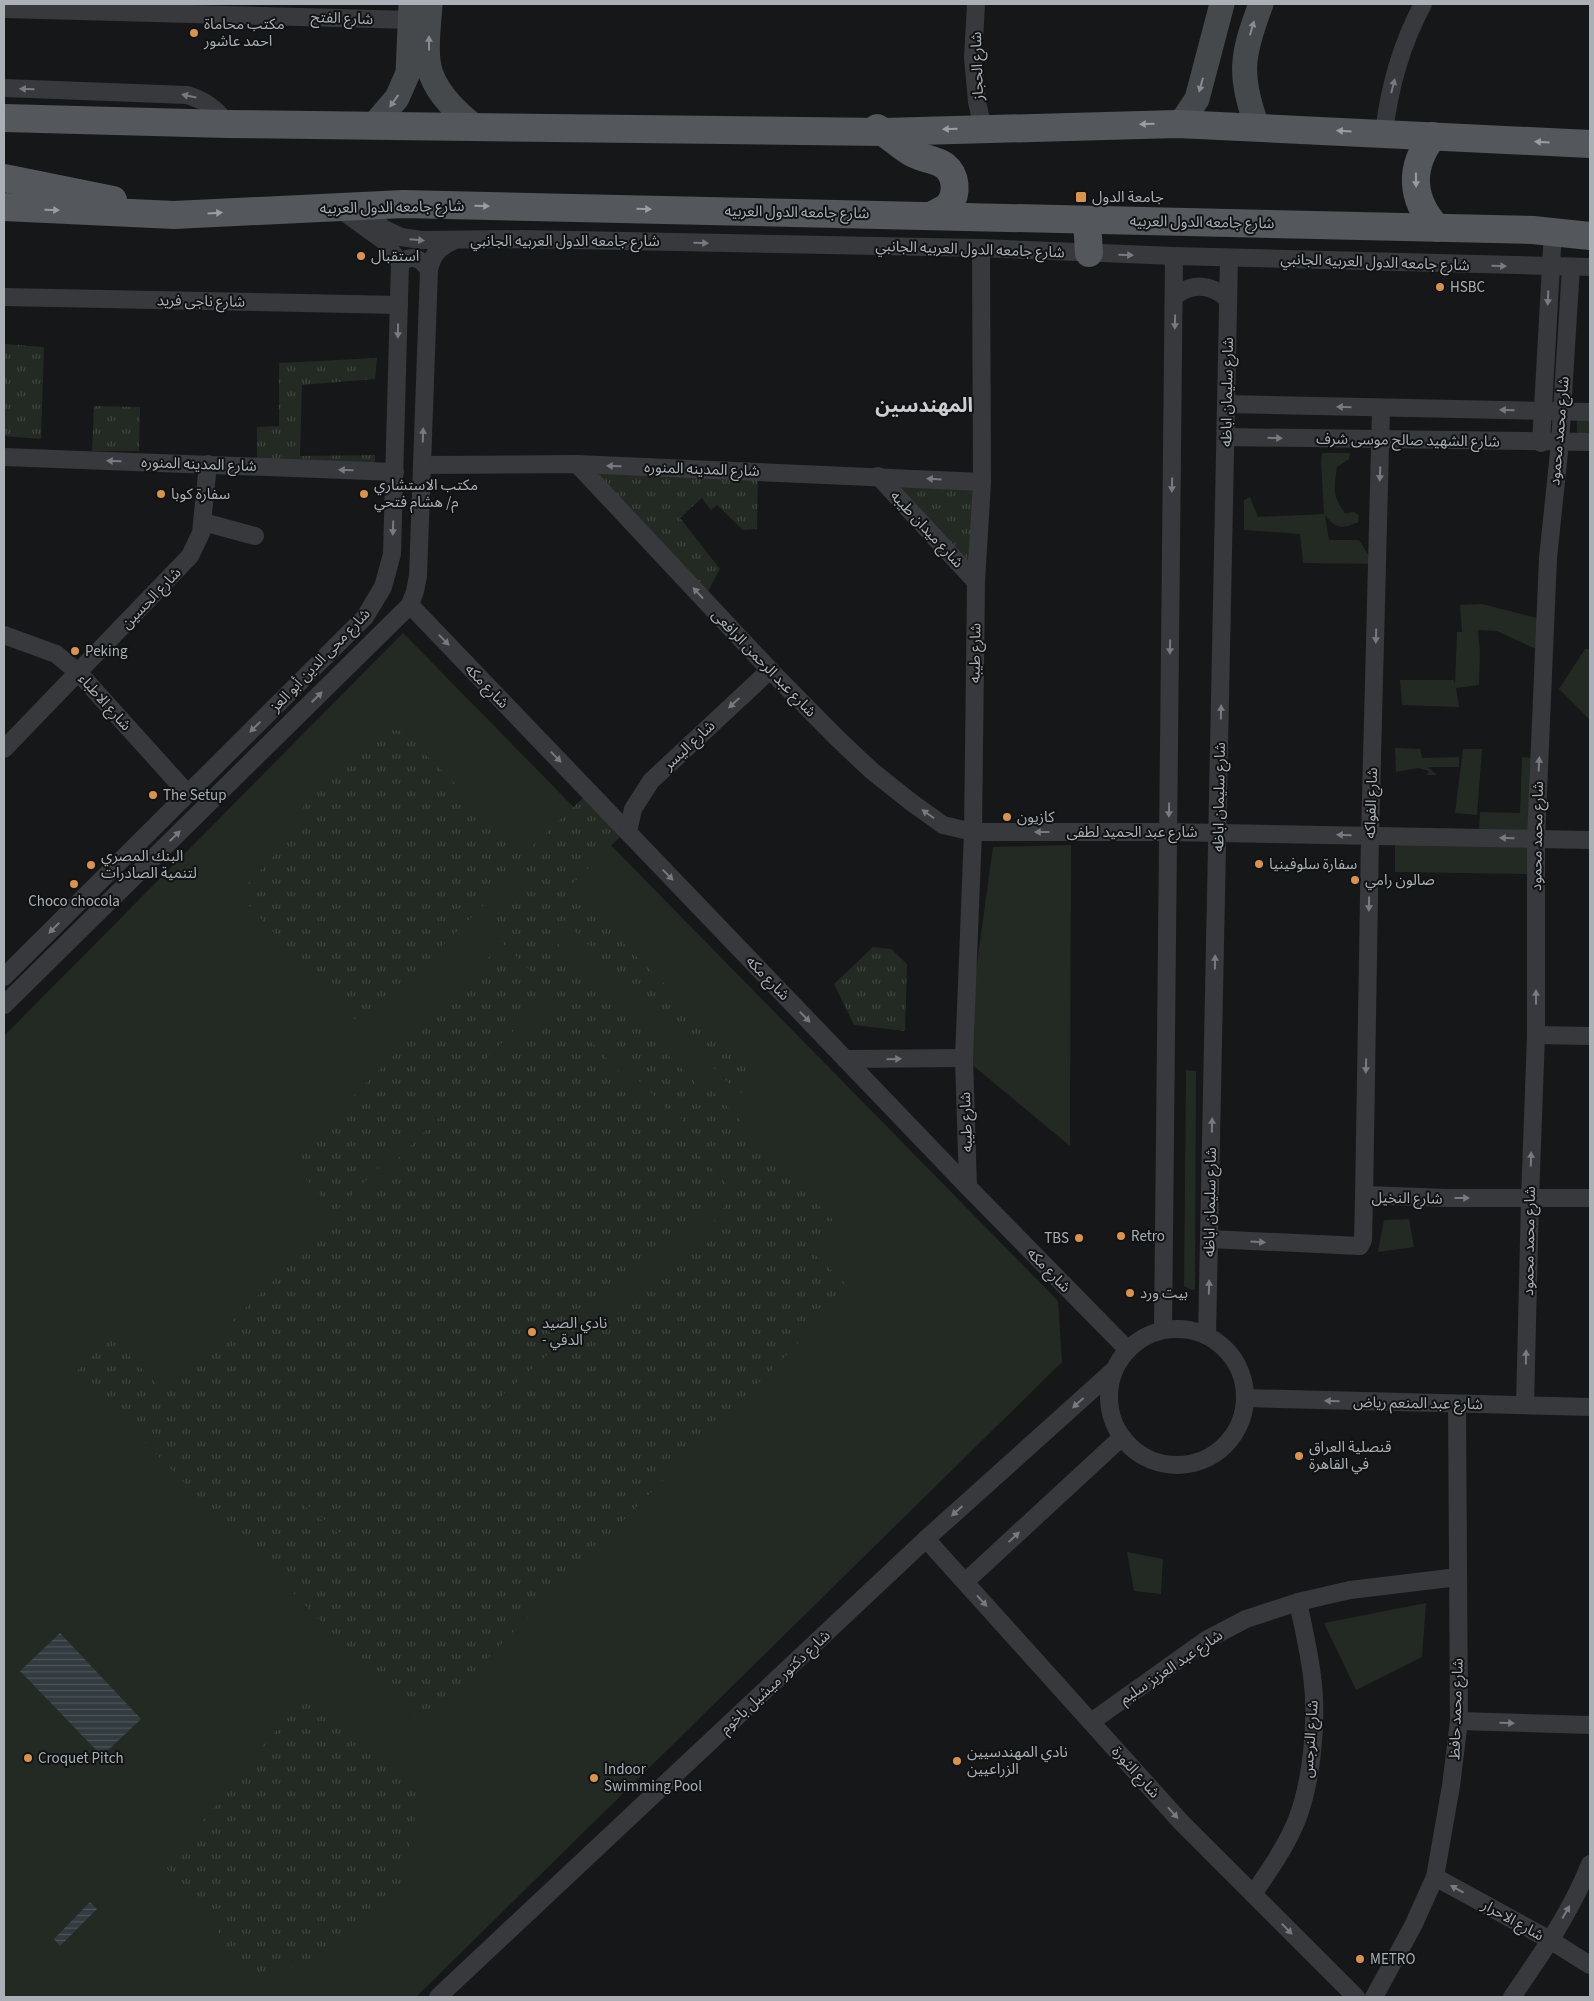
<svg xmlns="http://www.w3.org/2000/svg" width="1594" height="2001" font-family="'Source Sans 3','Noto Sans Arabic',sans-serif">
  <defs>
    <pattern id="park-tufts" width="24" height="20" patternUnits="userSpaceOnUse" patternTransform="scale(1.25)"><rect width="24" height="20" fill="#232a23"/><path d="M3 7l-1-3M5 7V3M7 7l1-3M15 17l-1-3M17 17v-4M19 17l1-3" fill="none" stroke="#404641"/></pattern>
    <pattern id="water-rules" width="6" height="5" patternUnits="userSpaceOnUse" patternTransform="scale(1.25)"><rect width="6" height="5" fill="#323b3f"/><path d="M0 2.5h6" fill="none" stroke="#4d5558"/></pattern>
  </defs>
  <rect width="100%" height="100%" fill="#161718"/>
  <!-- grass -->
  <g fill="#232a23">
    <path d="M1577 414H1590V438L1577 439Z"/>
    <path d="M1322 453H1350L1349 459 1337 467C1334 488 1332 496 1345 513L1354 512 1359 515 1358 522C1342 530 1335 528 1325 515L1329 540H1359L1374 564 1303 563 1300 534 1244 530V500L1250 497 1258 517 1324 514 1321 462Z"/>
    <path d="M1482 604 1541 619 1540 651 1497 631 1478 630 1480 652 1479 685 1456 688 1459 707 1402 705 1400 680H1454L1455 685 1457 632H1462L1460 605Z"/>
    <path d="M403 633 1058 1301 1062 1362 416 1997H4V1036Z"/>
    <path d="M1585 649H1590V720L1559 689Z"/>
    <path d="M1395 748 1420 749 1422 758 1459 757V767H1428L1437 775H1427L1429 771 1418 768 1396 772Z"/>
    <path d="M1463 749H1482L1477 815 1455 813Z"/>
    <path d="M1522 757 1534 758 1532 831 1479 830 1480 812 1520 813Z"/>
    <path d="M1395 839 1529 843V874L1395 872Z"/>
    <path d="M1071 845 1070 1146 964 1058 993 847Z"/>
    <path d="M1186 1070 1196 1071 1195 1289 1192 1290 1184 1286Z"/>
    <path d="M1409 1219 1414 1247 1378 1252 1384 1220Z"/>
    <path d="M1127 1552 1163 1559 1161 1594 1134 1591Z"/>
    <path d="M1426 1603 1422 1657 1356 1690 1324 1623Z"/>
  </g>
  <!-- park -->
  <g fill="url(#park-tufts)">
    <path d="M4 344 44 347 41 439 4 436Z"/>
    <path d="M377 358 375 379 302 385 300 456 375 455V468L257 462V427L279 426V363Z"/>
    <path d="M94 406 140 407 139 451H92Z"/>
    <path d="M588 467 758 475 757 529 743 530 717 505 711 510 702 498 680 518 720 569 706 595Z"/>
    <path d="M884 478 981 483 975 577Z"/>
    <path d="M380 730 409 731 426 755 525 853 586 795 622 835 568 888 754 1073 740 1094 563 920 550 936 696 1083 671 1113 480 920 524 881 516 873 361 1026 238 894 306 822 303 806Z"/>
    <path d="M873 947 891 949 907 964 905 1031 854 1025 834 984Z"/>
    <path d="M497 949 547 997 335 1212 290 1161Z"/>
    <path d="M555 1004 730 1188 346 1538 304 1502 258 1505 235 1535 76 1372 112 1337 162 1390Z"/>
    <path d="M708 1086 833 1220 808 1248 851 1289 422 1725 238 1536 261 1507 301 1503 347 1541 701 1239 738 1188 681 1118Z"/>
    <path d="M303 1700 378 1746 419 1796 401 1889 306 1964 244 1975 215 1926 164 1865 222 1799 254 1756Z"/>
  </g>
  <!-- water -->
  <g fill="url(#water-rules)">
    <path d="M60 1633 141 1719 102 1756 20 1671Z"/>
    <path d="M90 1902 97 1909 60 1946 54 1939Z"/>
  </g>
  <g fill="none" stroke-linecap="round" stroke-linejoin="round">
    <!-- street -->
    <g stroke="#38393c" stroke-width="18">
      <path d="M976 4 973 58 977 102 983 128"/>
      <path d="M4 9 411 20"/>
      <path d="M4 88 187 95C205 100 217 109 227 124"/>
      <path d="M1384 133C1389 89 1402 43 1423 4"/>
      <path d="M363 206 376 222 384 229 401 237 421 240 522 239 981 248 1174 256 1590 267"/>
      <path d="M400 263C412 254 421 258 429 270"/>
      <path d="M1175 296C1193 282 1211 284 1228 299"/>
      <path d="M4 297 399 305"/>
      <path d="M1226 404 1590 412"/>
      <path d="M1226 437 1590 442"/>
      <path d="M1541 443 1553 231"/>
      <path d="M4 457 395 472"/>
      <path d="M577 464 770 670 837 738 872 771 911 802 943 825 973 832H1169L1590 840"/>
      <path d="M422 465 577 464 982 482"/>
      <path d="M878 476 976 582"/>
      <path d="M203 522 255 536"/>
      <path d="M410 605 968 1187 1128 1350"/>
      <path d="M4 635 56 654 79 673 188 794"/>
      <path d="M4 749 190 556 201 533 208 464"/>
      <path d="M628 832 633 809 651 781 770 670"/>
      <path d="M4 977 365 617 383 587 392 554 400 263 384 241 337 207"/>
      <path d="M4 1005 410 605 415 591 418 576 429 270C432 255 439 247 453 241"/>
      <path d="M1536 1035 1590 1036"/>
      <path d="M845 1059 964 1058"/>
      <path d="M968 1187 964 1058 973 832 976 582 982 482 981 248"/>
      <path d="M1364 1198 1370 836 1381 408"/>
      <path d="M1210 1239 1360 1246 1363 1240 1364 1198 1366 1195 1447 1198H1590"/>
      <circle cx="1177" cy="1397" r="68"/>
      <path d="M1163 1330 1174 256"/>
      <path d="M1207 1336 1229 258"/>
      <path d="M1246 1398 1590 1407"/>
      <path d="M1525 1405 1530 1199 1536 1035V839L1548 558 1560 443 1571 267"/>
      <path d="M926 1539 1181 1822 1356 1997"/>
      <path d="M965 1582 1122 1437"/>
      <path d="M1459 1721 1590 1725"/>
      <path d="M1091 1722 1206 1640 1246 1619 1298 1602 1350 1590 1458 1577"/>
      <path d="M1435 1877 1550 1940 1590 1965"/>
      <path d="M1253 1894C1269 1871 1285 1848 1296 1822 1312 1783 1318 1718 1312 1676 1309 1651 1303 1626 1298 1602"/>
      <path d="M438 1997 926 1539 1114 1370"/>
      <path d="M1374 1997 1413 1926 1435 1877 1451 1786 1459 1721 1457 1404"/>
      <path d="M1512 1997C1541 1955 1571 1912 1590 1864"/>
    </g>
    <!-- secondary -->
    <g stroke="#46494c" stroke-width="25">
      <path d="M430 4C429 23 424 56 431 74 439 96 458 113 475 127"/>
      <path d="M1177 124 1185 117 1197 99 1222 4"/>
      <path d="M373 126 397 98 408 73 411 4"/>
      <path d="M1257 126C1238 75 1242 54 1261 4"/>
    </g>
    <!-- primary -->
    <g stroke="#54575b" stroke-width="28">
      <path d="M4 118 227 124 883 132 1177 124 1590 144"/>
      <path d="M877 128C890 136 900 146 912 153 922 159 936 159 945 166 956 175 958 193 949 205 944 210 938 212 932 215"/>
      <path d="M1433 136C1409 167 1410 199 1437 228"/>
      <path d="M4 178 113 200"/>
      <path d="M4 207 174 215 403 204 1533 230 1590 236"/>
      <path d="M1087 220 1089 253"/>
    </g>
  </g>
  <!-- one-way arrows -->
  <defs><path id="oneway-solid" d="M-6-.8H1V-3.2L6.5 0L1 3.2V.8H-6Z" transform="scale(1.25)"/></defs>
  <g fill="#878c91">
    <use href="#oneway-solid" transform="translate(1252 28) rotate(-74)"/>
    <use href="#oneway-solid" transform="translate(429 43) rotate(-90)"/>
    <use href="#oneway-solid" transform="translate(1201 85) rotate(105)"/>
    <use href="#oneway-solid" transform="translate(394 101) rotate(125)"/>
  </g>
  <g fill="#777a7f">
    <use href="#oneway-solid" transform="translate(1393 86) rotate(-76)"/>
    <use href="#oneway-solid" transform="translate(27 89) rotate(-178)"/>
    <use href="#oneway-solid" transform="translate(189 96) rotate(-168)"/>
    <use href="#oneway-solid" transform="translate(417 240) rotate(5)"/>
    <use href="#oneway-solid" transform="translate(701 243) rotate(1)"/>
    <use href="#oneway-solid" transform="translate(1126 255) rotate(2)"/>
    <use href="#oneway-solid" transform="translate(1499 266) rotate(2)"/>
    <use href="#oneway-solid" transform="translate(1548 298) rotate(92)"/>
    <use href="#oneway-solid" transform="translate(1175 322) rotate(91)"/>
    <use href="#oneway-solid" transform="translate(398 331) rotate(91)"/>
    <use href="#oneway-solid" transform="translate(1344 407) rotate(-179)"/>
    <use href="#oneway-solid" transform="translate(1507 410) rotate(-179)"/>
    <use href="#oneway-solid" transform="translate(423 435) rotate(-88)"/>
    <use href="#oneway-solid" transform="translate(1275 438) rotate(1)"/>
    <use href="#oneway-solid" transform="translate(114 461) rotate(-178)"/>
    <use href="#oneway-solid" transform="translate(614 466) rotate(-178)"/>
    <use href="#oneway-solid" transform="translate(346 470) rotate(-178)"/>
    <use href="#oneway-solid" transform="translate(1380 474) rotate(92)"/>
    <use href="#oneway-solid" transform="translate(934 479) rotate(-177)"/>
    <use href="#oneway-solid" transform="translate(1172 485) rotate(91)"/>
    <use href="#oneway-solid" transform="translate(393 528) rotate(92)"/>
    <use href="#oneway-solid" transform="translate(698 593) rotate(-133)"/>
    <use href="#oneway-solid" transform="translate(1376 636) rotate(92)"/>
    <use href="#oneway-solid" transform="translate(444 640) rotate(46)"/>
    <use href="#oneway-solid" transform="translate(1170 647) rotate(91)"/>
    <use href="#oneway-solid" transform="translate(317 697) rotate(-44)"/>
    <use href="#oneway-solid" transform="translate(734 703) rotate(137)"/>
    <use href="#oneway-solid" transform="translate(1221 712) rotate(-89)"/>
    <use href="#oneway-solid" transform="translate(255 727) rotate(135)"/>
    <use href="#oneway-solid" transform="translate(556 757) rotate(46)"/>
    <use href="#oneway-solid" transform="translate(1539 764) rotate(-87)"/>
    <use href="#oneway-solid" transform="translate(1169 810) rotate(91)"/>
    <use href="#oneway-solid" transform="translate(928 814) rotate(-145)"/>
    <use href="#oneway-solid" transform="translate(1042 832) rotate(180)"/>
    <use href="#oneway-solid" transform="translate(1344 835) rotate(-179)"/>
    <use href="#oneway-solid" transform="translate(175 836) rotate(-44)"/>
    <use href="#oneway-solid" transform="translate(1507 838) rotate(-179)"/>
    <use href="#oneway-solid" transform="translate(668 875) rotate(46)"/>
    <use href="#oneway-solid" transform="translate(1369 904) rotate(91)"/>
    <use href="#oneway-solid" transform="translate(54 928) rotate(135)"/>
    <use href="#oneway-solid" transform="translate(1215 962) rotate(-89)"/>
    <use href="#oneway-solid" transform="translate(1536 997) rotate(-90)"/>
    <use href="#oneway-solid" transform="translate(805 1017) rotate(46)"/>
    <use href="#oneway-solid" transform="translate(894 1059) rotate(-1)"/>
    <use href="#oneway-solid" transform="translate(1366 1066) rotate(91)"/>
    <use href="#oneway-solid" transform="translate(1212 1125) rotate(-89)"/>
    <use href="#oneway-solid" transform="translate(1531 1159) rotate(-88)"/>
    <use href="#oneway-solid" transform="translate(1462 1198)"/>
    <use href="#oneway-solid" transform="translate(1258 1242) rotate(3)"/>
    <use href="#oneway-solid" transform="translate(1209 1287) rotate(-89)"/>
    <use href="#oneway-solid" transform="translate(1526 1357) rotate(-89)"/>
    <use href="#oneway-solid" transform="translate(1332 1401) rotate(-179)"/>
    <use href="#oneway-solid" transform="translate(1078 1403) rotate(138)"/>
    <use href="#oneway-solid" transform="translate(957 1511) rotate(138)"/>
    <use href="#oneway-solid" transform="translate(1014 1537) rotate(-43)"/>
    <use href="#oneway-solid" transform="translate(982 1601) rotate(48)"/>
    <use href="#oneway-solid" transform="translate(1507 1723) rotate(2)"/>
    <use href="#oneway-solid" transform="translate(1173 1813) rotate(48)"/>
    <use href="#oneway-solid" transform="translate(1457 1889) rotate(-151)"/>
    <use href="#oneway-solid" transform="translate(1566 1912) rotate(-60)"/>
    <use href="#oneway-solid" transform="translate(1287 1929) rotate(46)"/>
  </g>
  <g fill="#999ea4">
    <use href="#oneway-solid" transform="translate(1147 124) rotate(179)"/>
    <use href="#oneway-solid" transform="translate(950 129) rotate(178)"/>
    <use href="#oneway-solid" transform="translate(1344 131) rotate(-177)"/>
    <use href="#oneway-solid" transform="translate(1542 142) rotate(-177)"/>
    <use href="#oneway-solid" transform="translate(1416 180) rotate(89)"/>
    <use href="#oneway-solid" transform="translate(482 206) rotate(1)"/>
    <use href="#oneway-solid" transform="translate(644 209) rotate(1)"/>
    <use href="#oneway-solid" transform="translate(52 210) rotate(2)"/>
    <use href="#oneway-solid" transform="translate(215 213) rotate(-3)"/>
  </g>
  <!-- markers -->
  <g fill="#db934c" stroke="#111213" stroke-width="2">
    <circle cx="194" cy="33" r="5"/>
    <rect x="1075" y="191" width="12" height="12" rx="2.5"/>
    <circle cx="361" cy="256" r="5"/>
    <circle cx="1440" cy="287" r="5"/>
    <circle cx="161" cy="494" r="5"/>
    <circle cx="364" cy="494" r="5"/>
    <circle cx="75" cy="651" r="5"/>
    <circle cx="153" cy="795" r="5"/>
    <circle cx="1007" cy="817" r="5"/>
    <circle cx="1259" cy="864" r="5"/>
    <circle cx="91" cy="865" r="5"/>
    <circle cx="1355" cy="880" r="5"/>
    <circle cx="74" cy="884" r="5"/>
    <circle cx="1121" cy="1236" r="5"/>
    <circle cx="1079" cy="1238" r="5"/>
    <circle cx="1130" cy="1293" r="5"/>
    <circle cx="532" cy="1332" r="5"/>
    <circle cx="1299" cy="1456" r="5"/>
    <circle cx="28" cy="1758" r="5"/>
    <circle cx="957" cy="1761" r="5"/>
    <circle cx="594" cy="1778" r="5"/>
    <circle cx="1360" cy="1959" r="5"/>
  </g>
  <g text-anchor="middle" stroke-width="4" stroke-linejoin="round" paint-order="stroke">
    <!-- street labels -->
    <g font-size="15" fill="#aab0b6" stroke="#111213">
      <text transform="translate(342 18) rotate(2)" y="5">شارع الفتح</text>
      <text transform="translate(977 66) rotate(-92)" y="5">شارع الحجاز</text>
      <text transform="translate(392 207) rotate(-1)" y="5">شارع جامعه الدول العربيه</text>
      <text transform="translate(797 212) rotate(1)" y="5">شارع جامعه الدول العربيه</text>
      <text transform="translate(1202 222) rotate(1)" y="5">شارع جامعه الدول العربيه</text>
      <text x="565" y="246">شارع جامعه الدول العربيه الجانبي</text>
      <text transform="translate(970 249) rotate(2)" y="5">شارع جامعه الدول العربيه الجانبي</text>
      <text transform="translate(1375 262) rotate(2)" y="5">شارع جامعه الدول العربيه الجانبي</text>
      <text transform="translate(201 301) rotate(1)" y="5">شارع ناجى فريد</text>
      <text transform="translate(1227 392) rotate(-89)" y="5">شارع سليمان اباظه</text>
      <text transform="translate(1559 431) rotate(-85)" y="5">شارع محمد محمود</text>
      <text transform="translate(1408 440) rotate(1)" y="5">شارع الشهيد صالح موسى شرف</text>
      <text transform="translate(199 464) rotate(2)" y="5">شارع المدينه المنوره</text>
      <text transform="translate(702 469) rotate(2)" y="5">شارع المدينه المنوره</text>
      <text transform="translate(927 529) rotate(47)" y="5">شارع ميدان طيبه</text>
      <text transform="translate(151 598) rotate(-46)" y="5">شارع الحسين</text>
      <text transform="translate(975 653) rotate(-89)" y="5">شارع طيبه</text>
      <text transform="translate(320 660) rotate(-46)" y="5">شارع محى الدين أبو العز</text>
      <text transform="translate(764 663) rotate(46)" y="5">شارع عبد الرحمن الرافعى</text>
      <text transform="translate(487 686) rotate(46)" y="5">شارع مكه</text>
      <text transform="translate(105 702) rotate(48)" y="5">شارع الاطباء</text>
      <text transform="translate(689 745) rotate(-43)" y="5">شارع اليسر</text>
      <text transform="translate(1219 797) rotate(-89)" y="5">شارع سليمان اباظه</text>
      <text transform="translate(1371 803) rotate(-88)" y="5">شارع الفواكه</text>
      <text x="1132" y="837">شارع عبد الحميد لطفى</text>
      <text transform="translate(1537 836) rotate(-89)" y="5">شارع محمد محمود</text>
      <text transform="translate(768 978) rotate(46)" y="5">شارع مكه</text>
      <text transform="translate(966 1122) rotate(-92)" y="5">شارع طيبه</text>
      <text transform="translate(1407 1198) rotate(1)" y="5">شارع النخيل</text>
      <text transform="translate(1210 1202) rotate(-89)" y="5">شارع سليمان اباظه</text>
      <text transform="translate(1529 1241) rotate(-89)" y="5">شارع محمد محمود</text>
      <text transform="translate(1049 1270) rotate(46)" y="5">شارع مكه</text>
      <text transform="translate(1418 1403) rotate(1)" y="5">شارع عبد المنعم رياض</text>
      <text transform="translate(1171 1667) rotate(-34)" y="5">شارع عبد العزيز سليم</text>
      <text transform="translate(775 1682) rotate(-43)" y="5">شارع دكتور ميشيل باخوم</text>
      <text transform="translate(1456 1709) rotate(-88)" y="5">شارع محمد حافظ</text>
      <text transform="translate(1310 1739) rotate(-86)" y="5">شارع النرجس</text>
      <text transform="translate(1136 1772) rotate(48)" y="5">شارع الثورة</text>
      <text transform="translate(1513 1920) rotate(29)" y="5">شارع الاحرار</text>
    </g>
    <!-- poi labels -->
    <g font-size="15" fill="#aab0b6" stroke="#111213" text-anchor="start">
      <text x="204" y="29">مكتب محاماة<tspan x="204" dy="17">احمد عاشور</tspan></text>
      <text x="1092" y="202">جامعة الدول</text>
      <text x="371" y="261">استقبال</text>
      <text x="1450" y="292">HSBC</text>
      <text x="374" y="490">مكتب الاستشاري<tspan x="374" dy="17">م/ هشام فتحي</tspan></text>
      <text x="171" y="499">سفارة كوبا</text>
      <text x="85" y="656">Peking</text>
      <text x="163" y="800">The Setup</text>
      <text x="1017" y="822">كازيون</text>
      <text x="101" y="861">البنك المصري<tspan x="101" dy="17">لتنمية الصادرات</tspan></text>
      <text x="1269" y="869">سفارة سلوفينيا</text>
      <text x="1365" y="885">صالون رامي</text>
      <text x="74" y="906" text-anchor="middle">Choco chocola</text>
      <text x="1131" y="1241">Retro</text>
      <text x="1069" y="1243" text-anchor="end">TBS</text>
      <text x="1140" y="1298">بيت ورد</text>
      <text x="542" y="1328">نادي الصيد<tspan x="542" dy="17">- الدقي</tspan></text>
      <text x="1309" y="1452">قنصلية العراق<tspan x="1309" dy="17">في القاهرة</tspan></text>
      <text x="967" y="1757">نادي المهندسيين<tspan x="967" dy="17">الزراعيين</tspan></text>
      <text x="38" y="1763">Croquet Pitch</text>
      <text x="604" y="1774">Indoor<tspan x="604" dy="17">Swimming Pool</tspan></text>
      <text x="1370" y="1964">METRO</text>
    </g>
    <!-- district labels -->
    <g font-size="20" font-weight="bold" fill="#cbced3" stroke="#111213">
      <text x="924" y="412">المهندسين</text>
    </g>
  </g>
  <!-- border -->
  <rect width="1594" height="2001" fill="none" stroke="#aab0b6" stroke-width="10"/>
</svg>
